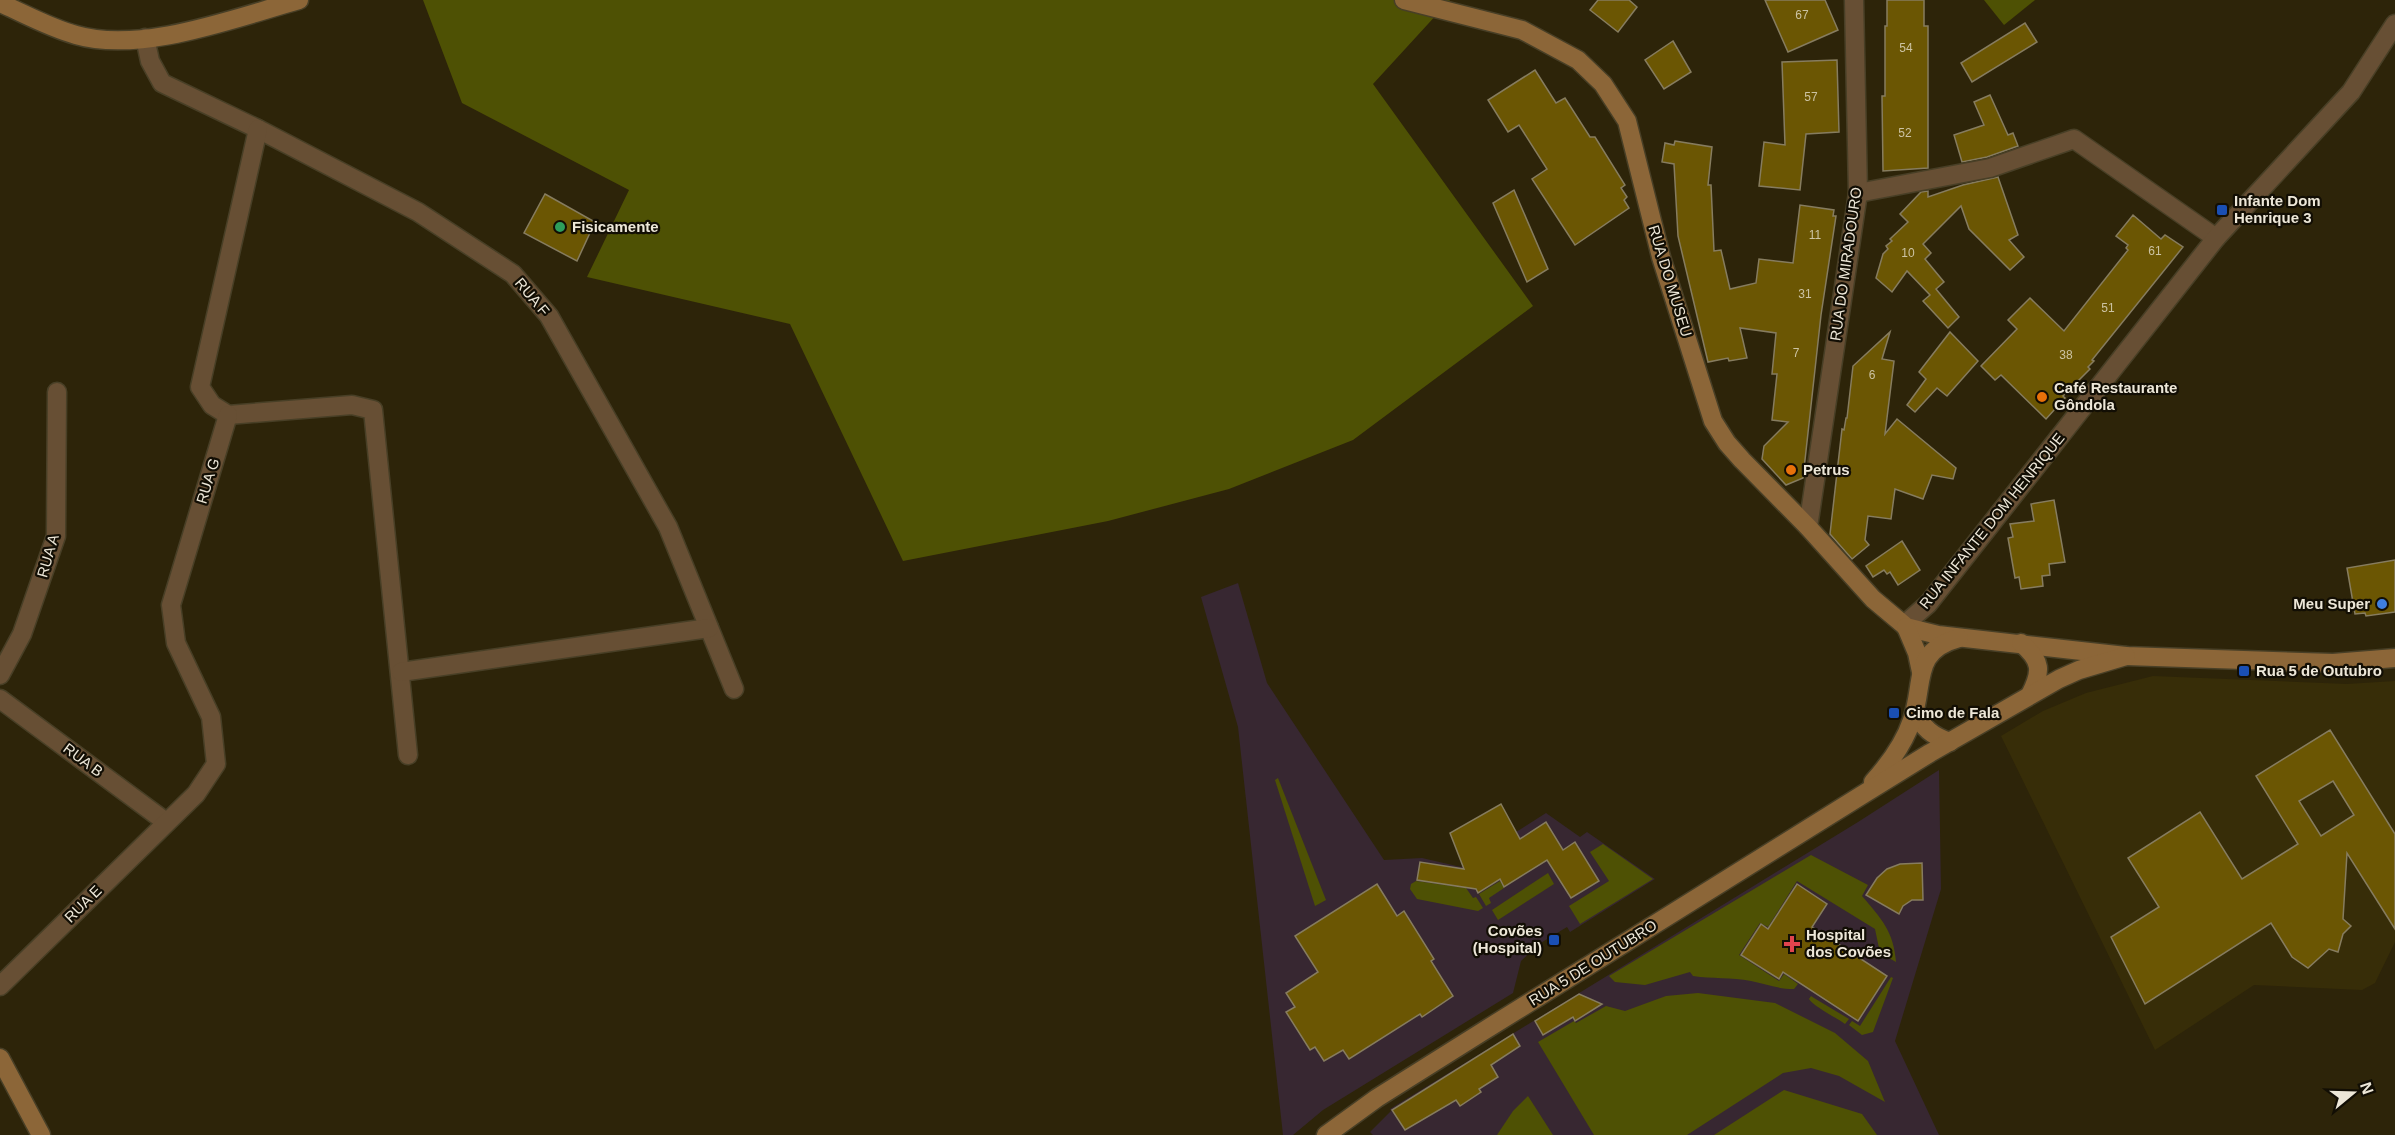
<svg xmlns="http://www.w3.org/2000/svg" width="2395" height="1135" font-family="Arial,sans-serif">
  <rect width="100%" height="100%" fill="#2d2409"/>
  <!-- built -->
  <path fill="#372d08" d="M2153 676 2347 684 2395 681V942L2375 983 2362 990 2254 985 2155 1050 2001 736 2043 711 2086 693Z"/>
  <!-- medical -->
  <g fill="#372731">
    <path d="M1238 583 1267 683 1384 860 1422 858 1461 867 1546 813 1580 837 1587 832 1655 879 1570 932 1567 927 1539 944 1521 961 1513 993 1323 1110 1293 1135H1283L1238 727 1201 597Z"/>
    <path d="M1939 770 1941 889 1895 1041 1939 1135H1373L1370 1132 1391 1111 1390 1109 1858 822Z"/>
  </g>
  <!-- green -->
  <g fill="#4e5104">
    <path d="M423 0H1450L1373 84 1533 306 1353 440 1229 489 1108 521 903 561 790 324 587 277 629 190 462 103Z"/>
    <path d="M1984 0H2035L2004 25Z"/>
    <path d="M1278 778 1326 900 1315 906 1275 780Z"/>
    <path d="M1603 844 1653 879 1580 924 1569 906 1609 881 1590 852Z"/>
    <path d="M1811 855 1868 885 1862 896C1881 918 1894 932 1896 962L1880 953 1875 929 1797 881 1768 927 1760 923 1739 955 1779 981 1784 974 1798 984 1794 989C1778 989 1766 984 1751 981 1731 977 1712 979 1693 976L1690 972 1645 985 1615 982 1609 976Z"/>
    <path d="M1548 873 1554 884 1498 920 1492 910Z"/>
    <path d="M1416 881 1466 888 1473 898 1476 897 1483 908 1478 911 1417 899 1410 889 1411 884Z"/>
    <path d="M1500 881 1504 888 1489 898 1491 903 1486 906 1479 894Z"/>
    <path d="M1891 977 1893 978 1873 1032 1862 1035 1849 1025 1852 1021 1860 1026Z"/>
    <path d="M1698 993 1775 1003 1835 1033 1868 1061 1885 1102 1839 1076 1811 1068 1783 1073 1687 1135H1594L1538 1042 1574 1021 1576 1023 1606 1006 1625 1011 1666 996Z"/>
    <path d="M1811 996 1814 998 1849 1019 1845 1024C1837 1018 1813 1006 1809 999Z"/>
    <path d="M1784 1090 1862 1114 1877 1135H1714Z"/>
    <path d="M1528 1096 1553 1135H1497L1513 1111Z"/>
  </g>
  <!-- building -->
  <g fill="#6b5603" stroke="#867c5f" stroke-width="1.5" fill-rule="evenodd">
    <path d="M1598 0H1629L1637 7 1618 32 1590 10Z"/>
    <path d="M1765 0H1825L1838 30 1788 52Z"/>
    <path d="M1887 0H1924V26H1928V168L1883 171 1882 96H1885V26H1887Z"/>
    <path d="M2025 23 2037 42 1972 82 1961 63Z"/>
    <path d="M1673 41 1691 72 1664 89 1645 60Z"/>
    <path d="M1837 60 1839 132 1806 134 1800 190 1759 186 1764 142 1785 145 1782 62Z"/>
    <path d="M1535 70 1556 103 1565 98 1590 137H1595L1625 185 1621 188 1627 197 1624 200 1629 208 1575 245 1532 179 1547 169 1519 125 1508 132 1488 100Z"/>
    <path d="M1990 95 2008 135 2013 133 2018 146 1987 157 1962 162 1954 135 1984 125 1974 102Z"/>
    <path d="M1675 141 1712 147 1708 185H1711L1714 251 1721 250 1730 289 1756 283 1759 259 1793 263 1800 205 1834 210 1833 216H1836L1821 315 1803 478 1786 485 1762 459 1764 446 1788 422 1772 420 1777 374H1772L1776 333 1740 328 1747 358 1729 361 1728 358 1708 362 1678 236 1674 164 1662 162 1665 143 1674 145Z"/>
    <path d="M1998 177 2018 235 2009 240 2024 257 2010 270 1969 229 1961 206 1923 244 1931 253 1925 259 1944 282 1936 289 1959 317 1948 328 1923 301 1930 295 1907 271 1892 292 1876 278 1883 254 1888 249 1886 246 1892 241 1890 239 1908 222 1900 214 1921 192 1928 191V197L1963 185Z"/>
    <path d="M1514 190 1548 269 1527 282 1493 203Z"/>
    <path d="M545 194 595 222 577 261 524 233Z"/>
    <path d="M2133 215 2161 239 2165 235 2183 247 2092 360 2094 361 2088 367 2090 369 2063 396 2065 398 2046 419 2001 375 1995 380 1981 366 2017 329 2008 320 2030 298 2064 331 2128 250 2126 248 2128 245 2116 236Z"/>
    <path d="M1890 332 1882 359 1894 361 1885 434 1897 419 1956 468 1953 479 1932 475 1923 499 1895 489 1891 519 1868 516 1865 540 1869 545 1852 559 1830 534 1842 429 1844 430 1846 418H1847L1853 366Z"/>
    <path d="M1950 332 1978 361 1947 396 1937 388 1915 412 1907 405 1926 379 1919 372Z"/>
    <path d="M2054 500 2065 562 2049 564 2050 575 2042 576 2043 586 2021 589 2019 577 2015 578 2008 538 2013 537 2010 524 2034 521 2031 504Z"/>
    <path d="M1902 541 1920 570 1898 585 1890 572 1887 574 1884 570 1873 577 1866 566Z"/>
    <path d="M2395 560V612L2366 616 2365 613 2355 614 2347 568Z"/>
    <path d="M2330 730 2395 834V929L2347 853 2343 919 2351 926 2343 934 2338 952 2329 949 2308 968 2292 957 2271 923 2145 1004 2111 937 2159 907 2128 858 2200 812 2242 879 2298 844 2256 776ZM2333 781 2354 815 2321 836 2299 801Z"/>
    <path d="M1501 804 1520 839 1546 822 1563 850 1575 842 1599 881 1571 898 1547 860 1504 887 1500 879 1478 893 1476 889 1417 880 1420 862 1464 869 1450 833Z"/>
    <path d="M1922 863 1923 900H1912L1903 906 1899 914 1866 895 1877 878 1887 869 1900 864Z"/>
    <path d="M1377 884 1397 916 1404 911 1434 959 1431 961 1453 996 1422 1017 1420 1014 1349 1059 1343 1050 1324 1061 1315 1047 1310 1050 1286 1012 1295 1007 1286 993 1318 972 1295 936Z"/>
    <path d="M1797 884 1827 904 1812 927 1887 976 1858 1021 1783 972 1779 979 1741 955 1761 924 1768 929Z"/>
    <path d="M1579 994 1602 1004 1575 1021 1573 1017 1543 1035 1535 1021Z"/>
    <path d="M1513 1034 1520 1046 1491 1065 1498 1077 1479 1089 1481 1092 1460 1106 1456 1100 1405 1130 1392 1110Z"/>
  </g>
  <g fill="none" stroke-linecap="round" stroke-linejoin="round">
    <!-- street casing -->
    <g stroke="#483f26" stroke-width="21">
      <g id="street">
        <path d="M145 38 150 61 162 83 258 129 418 212 513 274 549 316 668 527 734 689"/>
        <path d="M1858 193 1990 168 2074 139 2216 238"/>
        <path d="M228 415 352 405 373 410 408 755"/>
        <path d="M228 415 212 405 200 387 258 129"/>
        <path d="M1808 527 1858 193 1854 0"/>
        <path d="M1906 627 1904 625 1928 604 2216 238 2351 92 2395 24"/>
        <path d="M401 672 709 628"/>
        <path d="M0 675 22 634 56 536 57 392"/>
        <path d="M0 699 166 822"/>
        <path d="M0 986 196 794 216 764 211 717 176 643 171 605 228 415"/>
      </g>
    </g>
    <!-- secondary casing -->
    <g stroke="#483f26" stroke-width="21">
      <g id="secondary">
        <path d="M1404 0 1522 30 1578 60 1603 84 1627 121 1661 257 1713 421 1727 443 1742 460 1808 527 1873 599 1904 625"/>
        <path d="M0 3C25 14 50 28 76 35 141 54 235 18 299 0"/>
        <path d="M1906 627 1938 635 2126 656 2333 663 2395 658"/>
        <path d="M1906 627 1917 653 1921 672"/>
        <path d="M2021 643C2042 661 2042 671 2030 695"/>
        <path d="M1915 712C1923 728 1932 736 1950 742"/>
        <path d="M1873 782C1890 763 1904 744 1912 720 1925 683 1911 651 1959 638"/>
        <path d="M0 1058 41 1135"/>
        <path d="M1326 1135 1377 1098 1482 1032 1862 795 1930 753 2059 679 2079 670 2126 656"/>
      </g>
    </g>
    <!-- street -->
    <use href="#street" stroke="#674f34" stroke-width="18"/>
    <!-- secondary -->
    <use href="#secondary" stroke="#8c6638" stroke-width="18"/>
  </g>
  <!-- markers -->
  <g fill="#1a4fb4" stroke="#120e04" stroke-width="2">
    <rect x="2216" y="204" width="12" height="12" rx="3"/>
    <rect x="2238" y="665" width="12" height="12" rx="3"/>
    <rect x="1888" y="707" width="12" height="12" rx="3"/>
    <rect x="1548" y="934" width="12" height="12" rx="3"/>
  </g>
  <circle fill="#2e9e5b" stroke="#120e04" stroke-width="2" cx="560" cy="227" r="6"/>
  <g fill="#e8710a" stroke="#120e04" stroke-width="2">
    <circle cx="2042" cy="397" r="6"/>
    <circle cx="1791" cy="470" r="6"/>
  </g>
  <circle fill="#3f7fe0" stroke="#120e04" stroke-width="2" cx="2382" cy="604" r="6"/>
  <path fill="#e0444e" stroke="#120e04" stroke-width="2" d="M1789 935h6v6h6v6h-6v6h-6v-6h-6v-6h6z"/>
  <g text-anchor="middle" stroke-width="4.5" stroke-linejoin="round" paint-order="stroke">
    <!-- number labels -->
    <g font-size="12" fill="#ccc3a3">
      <text x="1802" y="19">67</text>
      <text x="1906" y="52">54</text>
      <text x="1811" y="101">57</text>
      <text x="1905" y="137">52</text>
      <text x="1815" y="239">11</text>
      <text x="2155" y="255">61</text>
      <text x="1908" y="257">10</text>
      <text x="1805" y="298">31</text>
      <text x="2108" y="312">51</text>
      <text x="1796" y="357">7</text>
      <text x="2066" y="359">38</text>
      <text x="1872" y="379">6</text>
    </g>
    <!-- poi labels -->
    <g font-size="15" font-weight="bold" fill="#ede7d8" stroke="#120e04" text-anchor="start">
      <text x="2234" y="206">Infante Dom<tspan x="2234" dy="17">Henrique 3</tspan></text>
      <text x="572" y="232">Fisicamente</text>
      <text x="2054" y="393">Café Restaurante<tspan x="2054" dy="17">Gôndola</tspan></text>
      <text x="1803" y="475">Petrus</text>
      <text x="2370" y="609" text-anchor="end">Meu Super</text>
      <text x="2256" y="676">Rua 5 de Outubro</text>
      <text x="1906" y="718">Cimo de Fala</text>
      <text x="1542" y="936" text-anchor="end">Covões<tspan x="1542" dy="17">(Hospital)</tspan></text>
      <text x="1806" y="940">Hospital<tspan x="1806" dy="17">dos Covões</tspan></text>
    </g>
    <!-- street labels -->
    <g font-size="15" fill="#ede7d8" stroke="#120e04">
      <text transform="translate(1846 264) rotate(-82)" y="5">RUA DO MIRADOURO</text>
      <text transform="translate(1670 281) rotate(73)" y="5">RUA DO MUSEU</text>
      <text transform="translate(532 297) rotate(50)" y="5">RUA F</text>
      <text transform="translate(208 481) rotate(-73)" y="5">RUA G</text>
      <text transform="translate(1992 521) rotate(-51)" y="5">RUA INFANTE DOM HENRIQUE</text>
      <text transform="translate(48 556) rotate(-74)" y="5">RUA A</text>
      <text transform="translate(83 760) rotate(37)" y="5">RUA B</text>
      <text transform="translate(83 904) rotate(-45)" y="5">RUA E</text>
      <text transform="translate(1593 963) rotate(-32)" y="5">RUA 5 DE OUTUBRO</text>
    </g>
  </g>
  <!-- north arrow -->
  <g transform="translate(2353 1093) rotate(71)" stroke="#120e04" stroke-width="4.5" paint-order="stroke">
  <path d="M0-4.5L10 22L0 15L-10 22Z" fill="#ede7d8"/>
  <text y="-9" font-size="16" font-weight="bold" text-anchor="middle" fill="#ede7d8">N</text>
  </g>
</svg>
